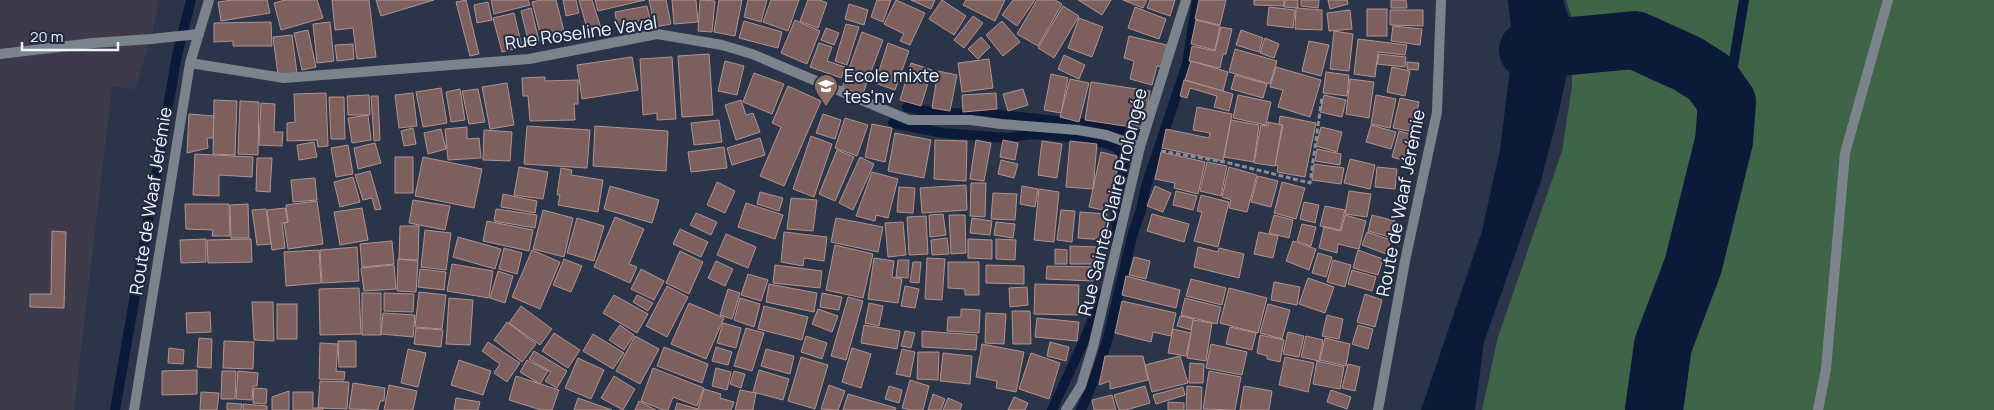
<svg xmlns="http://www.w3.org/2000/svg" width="1994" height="410" font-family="Manrope,sans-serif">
  <rect width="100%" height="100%" fill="#2b3549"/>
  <!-- industrial -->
  <path fill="#3d3a4b" d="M0 0H159L151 39 135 89 112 87 74 410H0Z"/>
  <!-- green -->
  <path fill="#406448" d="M1566 0H1994V410H1482L1498 337 1562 151 1572 86 1571 16Z"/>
  <!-- water -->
  <path fill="#0b1a39" d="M1508 0H1563L1569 19 1572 46 1560 107 1541 181 1484 342 1475 410H1421L1482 231 1500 150 1513 45Z"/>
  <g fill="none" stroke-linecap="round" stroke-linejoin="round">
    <!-- stream -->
    <g stroke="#0b1a39" stroke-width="10">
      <path d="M1727 102 1744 0"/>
      <path d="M907 107 935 113 993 114 1076 123 1123 131H1142"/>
      <path d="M893 123 943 133 1007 138 1032 134 1079 138 1105 143 1116 147 1121 153 1124 165 1116 203 1117 240"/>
      <path d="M115 410 177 55 191 0"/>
      <path d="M1052 410 1087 334 1102 294"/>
      <path d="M1081 410C1098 373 1111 332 1119 292L1110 329 1133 233 1141 210 1146 186 1187 64 1197 0"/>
    </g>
    <!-- river -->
    <path stroke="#0b1a39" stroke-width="58" d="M1528 50 1635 40 1688 64 1710 78 1727 102 1724 141 1693 266 1663 345 1654 410"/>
  </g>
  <!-- building -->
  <g fill="#7d605d" stroke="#b2938f">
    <path d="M233 0H267L270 13 221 21 218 2Z"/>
    <path d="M285 0H317L323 18 281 30 274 3Z"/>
    <path d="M332 0H369L376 57 357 59 353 28 335 30Z"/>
    <path d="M376 0H434L381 16Z"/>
    <path d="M466 0 479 54 470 56 456 2Z"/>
    <path d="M491 0H528L530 5 494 14Z"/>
    <path d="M541 0H556L565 35 542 41 532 2Z"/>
    <path d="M563 0H576L579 13 566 16Z"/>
    <path d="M579 0H592L601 28 588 32Z"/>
    <path d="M595 0H645L598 11Z"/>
    <path d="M649 0H666L671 24 655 27Z"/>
    <path d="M672 0H696L698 22 674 24Z"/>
    <path d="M700 0 715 1 712 32 698 31Z"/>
    <path d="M719 0H742L735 36 714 32Z"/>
    <path d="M748 0H767L761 22 744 17Z"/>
    <path d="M771 0H799L788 31 763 22Z"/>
    <path d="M808 0H820L827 3 818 28 800 21Z"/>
    <path d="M877 0H891L883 22 871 17Z"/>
    <path d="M896 0 925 13 910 45 900 41 904 34 884 24Z"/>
    <path d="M911 0H935L931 9Z"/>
    <path d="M942 0 966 16 954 35 929 19Z"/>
    <path d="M966 0H1005L995 21 963 5Z"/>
    <path d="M1013 0H1035L1017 26 1002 15Z"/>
    <path d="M1037 0H1055L1062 4 1038 46 1017 34Z"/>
    <path d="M1078 0H1111L1102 15Z"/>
    <path d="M1123 0H1147L1143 8Z"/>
    <path d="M1150 0H1175L1170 16 1147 8Z"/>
    <path d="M1199 0H1226L1220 25 1195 19Z"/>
    <path d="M1254 0H1284V6L1254 5Z"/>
    <path d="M1285 0H1298V8L1284 7Z"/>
    <path d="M1301 0H1319L1318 8 1301 6Z"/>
    <path d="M1328 0H1347L1348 4 1330 9Z"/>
    <path d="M1391 0H1406L1407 8H1391Z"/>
    <path d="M488 2 492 20 477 23 474 5Z"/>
    <path d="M849 4 868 10 864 25 845 19Z"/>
    <path d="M647 6 650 19 617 25 615 12Z"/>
    <path d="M1063 6 1079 16 1054 58 1038 48Z"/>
    <path d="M1135 7 1166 19 1159 39 1128 28Z"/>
    <path d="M1269 7 1295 10 1293 28 1267 25Z"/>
    <path d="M531 8 539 41 529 44 521 11Z"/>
    <path d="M1296 8 1322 10V30L1295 29Z"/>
    <rect x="1367" y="9" width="20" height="27"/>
    <path d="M1350 10 1352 29 1329 31 1327 13Z"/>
    <path d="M1390 10H1423V26L1390 25Z"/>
    <path d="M514 13 522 47 502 52 493 18Z"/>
    <path d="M973 16 983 23 964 48 954 40Z"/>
    <path d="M1079 18 1103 27 1092 57 1068 48Z"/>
    <path d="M795 20 820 31 807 64 781 53Z"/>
    <path d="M1196 20 1220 26 1215 50 1191 44Z"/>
    <path d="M744 21 782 32 778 48 739 38Z"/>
    <path d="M1002 21 1020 42 1003 56 986 35Z"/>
    <path d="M271 22 272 46H233V41L214 42V23Z"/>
    <path d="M330 22 334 61 317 63 313 24Z"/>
    <path d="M846 24 859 27 847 65 835 61Z"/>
    <path d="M1393 26 1422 29 1420 45 1391 41Z"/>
    <path d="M1221 27 1232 29 1226 54H1223L1220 68 1189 61 1192 46 1215 51Z"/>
    <path d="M826 28 839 33 834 45 821 40Z"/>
    <path d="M308 30 316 67 302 70 294 33Z"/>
    <path d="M1241 30 1263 38 1259 52 1236 45Z"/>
    <path d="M1334 31 1353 34 1349 71 1330 69Z"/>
    <path d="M862 32 883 40 862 96 842 88Z"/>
    <path d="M292 35 297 73 278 75 273 37Z"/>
    <path d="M1129 36 1167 45 1161 67 1157 66 1152 85 1130 79 1134 61 1124 58Z"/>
    <path d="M981 37 990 47 978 59 968 49Z"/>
    <path d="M1265 38 1279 44 1274 58 1260 53Z"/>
    <path d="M1358 39 1407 45 1405 55 1378 52 1375 77 1354 74Z"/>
    <path d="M1309 41 1329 45 1321 76 1302 71Z"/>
    <path d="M819 43 832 47 827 61 845 67 841 78 810 67Z"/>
    <path d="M888 43 909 51 895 90 875 83Z"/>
    <path d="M353 44 354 59 337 61 335 45Z"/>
    <path d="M1235 49 1277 61 1270 84 1229 72Z"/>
    <path d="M709 54 713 115 682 117 678 56Z"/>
    <path d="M1379 54 1406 57 1405 67 1377 64Z"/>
    <path d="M1064 55 1085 65 1079 79 1058 69Z"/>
    <path d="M632 57 638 90 582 99 577 65Z"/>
    <path d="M672 57 676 119 657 120V113L643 115 640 59Z"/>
    <path d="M989 59 993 88 962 92 958 63Z"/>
    <path d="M725 61 744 66 737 95 718 91Z"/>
    <path d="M1191 61 1228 72 1223 91 1185 80Z"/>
    <path d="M1407 62 1419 63 1418 70 1407 69Z"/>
    <path d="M911 63 932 70 921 106 900 100Z"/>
    <path d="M1276 67 1321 80 1310 117 1278 107 1283 90 1270 87Z"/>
    <path d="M1392 67 1410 71 1405 96 1387 92Z"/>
    <path d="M938 71 957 75 950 111 932 108Z"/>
    <path d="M1326 72 1349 75 1347 96 1323 93Z"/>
    <path d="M754 73 784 84 772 114 743 102Z"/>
    <path d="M1051 74 1068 78 1061 113 1044 110Z"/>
    <path d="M1235 75 1267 84 1263 98 1231 89Z"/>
    <path d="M545 77V81L578 80V104H574L575 120 530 121 528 96H523L522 78Z"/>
    <path d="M1070 79 1089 83 1079 122 1060 117Z"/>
    <path d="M1350 79 1374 82 1369 118 1346 114Z"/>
    <path d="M1184 80 1233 94 1229 111 1214 107 1217 96 1190 88 1187 98 1180 96Z"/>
    <path d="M1091 82 1150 91 1144 129 1085 120Z"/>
    <path d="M507 83 514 125 490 129 482 87Z"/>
    <path d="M788 86 821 101 784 186 760 176 781 127 772 123Z"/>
    <path d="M441 88 447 123 423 127 416 92Z"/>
    <path d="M460 89 465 120 451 122 446 92Z"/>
    <path d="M478 89 485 122 469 124 462 91Z"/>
    <path d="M1023 89 1028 105 1008 111 1003 94Z"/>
    <path d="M326 93 328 146 318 147 317 140 287 141V123L295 122 294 94Z"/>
    <path d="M413 93 417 126 399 128 395 95Z"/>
    <path d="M996 93 997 109 963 112 962 95Z"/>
    <path d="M369 95 370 115H348L347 96Z"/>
    <path d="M1238 95 1271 102 1266 125 1233 118Z"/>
    <path d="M1324 95 1346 100 1342 117 1320 112Z"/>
    <path d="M1376 95 1396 99 1390 128 1371 124Z"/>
    <path d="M371 96H378L380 140 374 141Z"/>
    <path d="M329 97H344L345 139H331Z"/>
    <path d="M1400 98 1419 102 1413 132 1393 128Z"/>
    <path d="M214 100 237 101 235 155 213 154Z"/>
    <path d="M741 100 746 115 753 113 760 132 736 140 725 105Z"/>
    <path d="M240 101 259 102 258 155 238 154Z"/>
    <path d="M261 103 275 104 274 132H283L282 146 259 145Z"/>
    <path d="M1197 107 1232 114 1223 161 1162 148 1166 129 1209 138 1210 133 1193 130Z"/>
    <path d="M189 114 214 116 213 138H207L208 148 187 153Z"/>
    <path d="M823 114 841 120 835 139 816 133Z"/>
    <path d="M368 115 371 140 352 143 348 118Z"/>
    <path d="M1280 116 1316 123 1305 177 1277 172 1278 166 1275 165 1283 125 1279 124Z"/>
    <path d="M845 118 868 125 857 156 835 148Z"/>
    <path d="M719 120 722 142 694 145 691 123Z"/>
    <path d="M1231 120 1259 125 1254 162 1224 157Z"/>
    <path d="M1268 122 1282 125 1275 166 1254 163 1261 125 1268 126Z"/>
    <path d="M872 124 892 128 885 162 865 157Z"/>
    <path d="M1371 125 1396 132 1391 149 1366 142Z"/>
    <path d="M527 126 590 130 587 168 524 164Z"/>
    <path d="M595 126 668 131 666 171 593 166Z"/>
    <path d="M467 127V139L479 138 481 158 448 160 445 129Z"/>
    <path d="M1321 127 1342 132 1337 152 1316 146Z"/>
    <path d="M413 128 416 144 404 146 401 131Z"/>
    <path d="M441 129 446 149 428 154 424 133Z"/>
    <path d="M484 130 512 132 510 161 483 160Z"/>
    <path d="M1399 131 1413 135 1406 161 1392 157Z"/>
    <path d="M895 133 931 140 924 178 888 171Z"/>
    <path d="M811 136 832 144 814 197 793 189Z"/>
    <path d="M760 138 765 155 732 165 727 148Z"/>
    <path d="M935 140 967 141 966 181 934 179Z"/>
    <path d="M976 140 991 143 984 181 970 179Z"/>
    <path d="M1003 140 1018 143 1015 160 1000 157Z"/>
    <path d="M1042 141 1062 144 1057 178 1038 175Z"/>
    <path d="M1070 141 1097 144 1093 189 1066 187Z"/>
    <path d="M314 142 317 157 299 160 297 145Z"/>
    <path d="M375 143 381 163 358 169 354 148Z"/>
    <path d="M348 145 353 174 336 177 331 148Z"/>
    <path d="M724 147 727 168 691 172 688 152Z"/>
    <path d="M1317 149 1341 154 1340 165 1315 161Z"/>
    <path d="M837 150 854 157 835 201 819 194Z"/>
    <path d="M1101 152 1117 156 1115 166 1118 167 1108 211 1089 207Z"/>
    <path d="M1161 152 1205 162 1198 194 1174 188 1175 183 1155 179Z"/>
    <path d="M195 154 253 157 252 177 219 175V196L193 195Z"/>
    <rect x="395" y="157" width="18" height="36"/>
    <path d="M423 157 482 169 474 208 415 196Z"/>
    <path d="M860 157 874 164 853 210 839 203Z"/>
    <path d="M257 158H272L270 192 256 191Z"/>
    <path d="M1350 159 1375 165 1370 189 1344 183Z"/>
    <path d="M1001 160 1018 164 1014 178 998 174Z"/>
    <path d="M1207 162 1227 166 1221 196 1200 191Z"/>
    <path d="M1314 164 1344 168 1341 184 1312 180Z"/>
    <path d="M519 167 548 172 543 199 514 195Z"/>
    <path d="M1229 167 1257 175 1247 212 1229 208 1231 200 1222 197Z"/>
    <path d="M1377 167 1397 169 1395 189 1375 187Z"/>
    <path d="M561 168 572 170 571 175 603 180 598 212 558 205 560 195H557Z"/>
    <path d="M370 171 381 209 375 210 372 198 363 200 355 175Z"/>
    <path d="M872 172 898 179 888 218 876 215 875 221 856 216Z"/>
    <path d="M1258 176 1278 181 1271 207 1251 202Z"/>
    <path d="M353 177 360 202 340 207 334 182Z"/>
    <path d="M315 178 317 200 293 202 291 180Z"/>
    <path d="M717 182 735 191 725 213 707 205Z"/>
    <path d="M1282 182 1305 188 1296 219 1274 213Z"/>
    <path d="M971 183H986L985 217 970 216Z"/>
    <path d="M966 185 967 210 922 213 920 188Z"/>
    <path d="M610 186 659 200 652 223 604 209Z"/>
    <path d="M1022 186 1038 189 1035 207 1020 204Z"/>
    <path d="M1155 186 1171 193 1163 212 1147 206Z"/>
    <path d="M899 187 915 188 913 213 897 212Z"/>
    <path d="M1039 189 1059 192 1054 242 1034 240Z"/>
    <path d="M1176 191 1197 196 1193 210 1173 205Z"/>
    <path d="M1349 191 1371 194 1367 217 1345 214Z"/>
    <path d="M760 192 783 198 779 211 757 204Z"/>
    <path d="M993 193 1017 194 1015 220 991 219Z"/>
    <path d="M503 194 537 201 535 213 501 207Z"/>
    <path d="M1201 195 1229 202 1218 247 1194 241 1202 212 1197 211Z"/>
    <path d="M791 198 817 200 813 231 787 229Z"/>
    <path d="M413 200 450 206 445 230 409 223Z"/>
    <path d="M317 201 323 244 288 249 284 223 288 222 286 205Z"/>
    <path d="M1304 202 1319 205 1315 223 1300 219Z"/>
    <path d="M746 203 783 215 775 239 738 227Z"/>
    <path d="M185 204H229L230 236H212L213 230 186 229Z"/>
    <path d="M248 204 249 238H231L230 205Z"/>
    <path d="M1325 206 1345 210 1340 230 1320 226Z"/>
    <path d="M285 208 288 222 282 223 285 248 272 250 267 210Z"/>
    <path d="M362 208 368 240 340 245 334 212Z"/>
    <path d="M266 209 271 244 257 245 252 210Z"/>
    <path d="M496 209 537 215 535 228 494 221Z"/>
    <path d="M543 210 573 218 564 257 533 249Z"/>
    <path d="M1061 210 1075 211 1072 242 1057 240Z"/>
    <path d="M1080 212 1107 214 1105 240 1078 238Z"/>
    <path d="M696 213 717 222 711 235 690 225Z"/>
    <path d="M943 214 946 235 930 237 929 215Z"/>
    <path d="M1152 214 1189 224 1184 242 1147 231Z"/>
    <path d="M949 215H965L966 253 951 254Z"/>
    <path d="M1274 215 1293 220 1289 238 1269 233Z"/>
    <path d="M1345 215 1366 221 1359 249 1338 244 1337 253 1319 248 1324 227 1341 231Z"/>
    <path d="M1372 215 1395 221 1390 237 1368 231Z"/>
    <path d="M926 216 928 254 909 255 907 217Z"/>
    <path d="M615 217 644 229 629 264 637 267 630 283 594 267Z"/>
    <path d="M577 218 604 226 594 261 567 253Z"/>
    <path d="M836 218 883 227 878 252 831 242Z"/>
    <path d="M972 218 992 221 990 235 970 233Z"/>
    <path d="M487 221 533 230 529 251 483 241Z"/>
    <path d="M903 222 906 255 888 257 885 223Z"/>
    <path d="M996 222 1015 224 1013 238 994 235Z"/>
    <path d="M1302 224 1316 227 1311 246 1297 241Z"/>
    <path d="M400 226H419L418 260 399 259Z"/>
    <path d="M680 229 708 242 701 257 673 244Z"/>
    <path d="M425 230 451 233 446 270 421 267Z"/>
    <path d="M52 231 66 232 64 308 30 307V294H51Z"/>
    <path d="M784 232 827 237 824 261 804 258 803 266 781 262Z"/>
    <path d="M1259 232 1278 236 1273 258 1254 254Z"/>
    <path d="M1367 232 1391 240 1386 254 1362 245Z"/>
    <path d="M726 234 756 247 748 268 717 255Z"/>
    <path d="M458 237 501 249 495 269 453 257Z"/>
    <path d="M947 238 949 254 932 255 931 240Z"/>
    <path d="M206 239V262L181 263 180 240Z"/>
    <path d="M251 239 252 262 208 263 207 240Z"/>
    <path d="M968 239 992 240V259L968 258Z"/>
    <path d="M996 239 1016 240 1015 260 996 259Z"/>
    <path d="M392 241 394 264 362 267 360 244Z"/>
    <path d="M1293 241 1316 249 1309 270 1286 261Z"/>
    <path d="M835 245 873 254 863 298 826 290Z"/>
    <path d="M1070 246 1096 247V264H1070Z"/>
    <path d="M357 247 359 281 322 283 320 250Z"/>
    <path d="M1198 247 1218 252 1219 248 1244 254 1239 278 1194 267Z"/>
    <path d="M504 248 522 253 517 274 499 269Z"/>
    <path d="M1055 249 1067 250V264H1055Z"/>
    <path d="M319 250 321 283 286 286 284 252Z"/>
    <path d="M532 250 560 262 540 309 512 297Z"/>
    <path d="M1358 250 1383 259 1378 275 1353 268Z"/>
    <path d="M680 251 703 262 689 294 666 283Z"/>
    <path d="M1318 253 1332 257 1326 277 1312 273Z"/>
    <path d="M1134 257 1150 261 1146 279 1129 275Z"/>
    <path d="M874 258 894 261 892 277 902 279 898 303 868 299Z"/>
    <path d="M927 258 945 259 942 300 925 299Z"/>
    <path d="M398 259 418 261 416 292 397 291Z"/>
    <path d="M564 259 582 266 571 292 553 285Z"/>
    <path d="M898 260H909L908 278 896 277Z"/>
    <path d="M1333 260 1351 265 1345 287 1327 282Z"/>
    <path d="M716 261 733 269 725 286 708 278Z"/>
    <path d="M913 262H921L919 283 910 282Z"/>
    <path d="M948 262H979V295H965V289L948 288Z"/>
    <path d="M452 264 493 271 489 298 447 291Z"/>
    <path d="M394 265 396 289 364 291 361 268Z"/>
    <path d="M775 265 822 271 820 288 773 283Z"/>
    <path d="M986 265 1024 266V284L986 283Z"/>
    <path d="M1047 266 1094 267 1093 281 1046 279Z"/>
    <path d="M420 269 446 272 444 290 418 287Z"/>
    <path d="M641 269 664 281 654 300 631 289Z"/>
    <path d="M1352 270 1376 277 1372 291 1348 284Z"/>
    <path d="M498 271 513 276 505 303 490 298Z"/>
    <path d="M748 274 768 280 761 301 741 295Z"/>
    <path d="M1126 276 1180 290 1176 308 1122 295Z"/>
    <path d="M1308 278 1334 287 1325 313 1299 304Z"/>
    <path d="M1191 279 1226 288 1222 305 1186 296Z"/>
    <path d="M1274 282 1300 287 1297 305 1271 300Z"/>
    <path d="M769 284 817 293 814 312 766 302Z"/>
    <path d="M1035 284 1079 285 1078 315 1034 314Z"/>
    <path d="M667 286 688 297 667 337 646 326Z"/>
    <path d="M905 286 919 289 915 308 901 306Z"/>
    <path d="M1027 287 1028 305 1010 307 1009 288Z"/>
    <path d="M359 288 361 334 320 335 319 289Z"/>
    <path d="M1229 288 1267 298 1258 333 1220 323Z"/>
    <path d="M728 289 740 293 732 319 720 315Z"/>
    <path d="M419 292 446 295 442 329 415 327Z"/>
    <rect x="362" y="293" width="19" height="42"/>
    <path d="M384 293 414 294 413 312 384 311Z"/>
    <path d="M822 293 842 297 839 310 820 307Z"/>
    <path d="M1365 294 1382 300 1375 327 1357 322Z"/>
    <path d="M614 295 648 314 637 333 603 313Z"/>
    <path d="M637 295 653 303 648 311 633 302Z"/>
    <path d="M848 297 863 301 846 360 831 356Z"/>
    <path d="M449 298 473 300 470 345 446 344Z"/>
    <path d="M740 298 760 304 754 327 734 320Z"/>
    <path d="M1185 298 1221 307 1217 324 1181 315Z"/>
    <path d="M1122 301 1176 313 1171 336 1153 332 1151 342 1115 333Z"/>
    <path d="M252 302H273L274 341 254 340Z"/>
    <path d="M689 303 724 318 706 359 671 344Z"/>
    <path d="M869 303 883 306 879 326 865 323Z"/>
    <rect x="277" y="304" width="20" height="35"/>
    <path d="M1268 304 1290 310 1282 339 1260 333Z"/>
    <path d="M521 306 552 329 540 345 509 323Z"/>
    <path d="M764 306 808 317 802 340 758 329Z"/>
    <path d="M818 309 838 316 832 332 812 324Z"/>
    <path d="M961 309 980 310 979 333 947 331 948 317H961Z"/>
    <path d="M1012 311H1030L1031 344H1013Z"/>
    <path d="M210 312 211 332 187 333 186 313Z"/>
    <path d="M383 313 415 315 413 337 381 334Z"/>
    <path d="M986 313 1006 314 1004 344 985 343Z"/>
    <path d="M1327 315 1343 319 1339 339 1322 336Z"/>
    <path d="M1180 316 1194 319 1191 330 1177 326Z"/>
    <path d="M1037 318 1079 322 1077 341 1035 337Z"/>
    <path d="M1193 320 1212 323 1206 361 1187 358Z"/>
    <path d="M507 322 536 344 522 362 494 340Z"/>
    <path d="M723 323 741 328 736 348 717 343Z"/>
    <path d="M620 325 634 335 624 350 609 340Z"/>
    <path d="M864 325 900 331 897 349 861 343Z"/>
    <path d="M1358 325 1373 329 1368 349 1352 344Z"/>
    <path d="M1230 327 1256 333 1252 350 1226 344Z"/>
    <path d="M416 328 443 330 441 347 414 344Z"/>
    <path d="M746 328 764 333 752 371 734 366Z"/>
    <path d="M1173 329 1191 333 1186 356 1168 353Z"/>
    <path d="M905 331 915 333 911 348 901 346Z"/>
    <path d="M922 331 977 335 976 350 922 347Z"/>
    <path d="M1288 332 1304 336 1299 357 1283 354Z"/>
    <path d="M554 333 580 350 568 368 542 351Z"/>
    <path d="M593 334 624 353 613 369 583 351Z"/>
    <path d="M1260 335 1284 340 1280 362 1267 359V356L1257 353Z"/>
    <path d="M635 336 659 349 640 384 616 371Z"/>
    <path d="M806 336 827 343 822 359 801 352Z"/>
    <path d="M1306 336 1323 340 1319 361 1301 357Z"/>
    <path d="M199 338 212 339 211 368 197 367Z"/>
    <path d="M1325 338 1350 344 1346 366 1320 360Z"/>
    <path d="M224 341 254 342 253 369 223 368Z"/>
    <path d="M338 341H356V367H339Z"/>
    <path d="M488 342 520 363 507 382 494 373 500 364 482 351Z"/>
    <path d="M1050 342 1069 347 1066 361 1047 356Z"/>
    <path d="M320 343 338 344 336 371 345 372 344 380 319 379Z"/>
    <path d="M982 344 1024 352 1016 392 996 388 997 381 976 377Z"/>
    <path d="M1211 344 1247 352 1242 375 1206 368Z"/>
    <path d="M664 347 708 364 702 383 657 366Z"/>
    <path d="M716 347 732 352 728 365 712 361Z"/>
    <path d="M169 348 184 350 183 364 168 363Z"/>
    <path d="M852 348 871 354 861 388 842 382Z"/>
    <path d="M408 349 426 353 418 387 401 383Z"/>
    <path d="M766 349 794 356 790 374 761 366Z"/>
    <path d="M902 349 915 352 910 377 896 374Z"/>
    <path d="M534 351 567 371 557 388 545 381 551 372 529 359Z"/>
    <path d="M918 352H939L938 380 917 379Z"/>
    <path d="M943 353 972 356 970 384 940 381Z"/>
    <path d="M1031 353 1060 363 1049 399 1019 389Z"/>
    <path d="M1105 356H1143L1148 380 1110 389V381L1099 385Z"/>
    <path d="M1180 356 1188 383 1152 392 1145 365Z"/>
    <path d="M801 357 828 365 815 409 788 401Z"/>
    <path d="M1285 357 1314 363 1308 392 1279 385Z"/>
    <path d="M578 358 604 370 591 399 565 388Z"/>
    <path d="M459 360 491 371 483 395 451 385Z"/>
    <path d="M527 360 548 371 540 384 520 372Z"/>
    <path d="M1317 361 1344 367 1340 389 1313 384Z"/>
    <path d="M1190 363 1204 364 1203 383H1189Z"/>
    <path d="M1348 364 1360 367 1355 391 1342 388Z"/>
    <path d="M653 368 704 388 697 406 673 397 668 410H663L641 401Z"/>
    <path d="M716 368 731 372 727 390 712 386Z"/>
    <path d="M197 370V394L162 395V371Z"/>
    <path d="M759 370 789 379 783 400 753 392Z"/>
    <path d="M222 371H236L235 399H221Z"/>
    <path d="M238 371 258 373 257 386H253L252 400 236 399Z"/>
    <path d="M734 371 745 374 741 388 730 384Z"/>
    <path d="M1209 371 1241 377 1235 410 1203 409Z"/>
    <path d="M516 376 559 390 552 410H541L509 400Z"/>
    <path d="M614 376 635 389 623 410 601 398Z"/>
    <path d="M910 380 929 386 923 410H911L902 408Z"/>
    <path d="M320 381 349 382 347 409 318 408Z"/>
    <path d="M353 383 385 388 384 401H380L378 410 349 409Z"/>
    <path d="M389 385 417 391 413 410H384Z"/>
    <path d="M829 385 845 391 838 410 821 409Z"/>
    <path d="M889 386 902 390 899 403 885 399Z"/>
    <path d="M1145 386 1150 403 1126 410H1119L1114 395Z"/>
    <path d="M1187 386 1202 387 1201 410H1186Z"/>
    <path d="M1244 386 1272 391 1269 410H1240Z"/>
    <path d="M1183 387 1185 395 1156 404 1153 395Z"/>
    <path d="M254 388 267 389 266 404 253 403Z"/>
    <path d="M704 389 721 394 720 398 734 402 731 410H675L677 403 698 409Z"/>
    <path d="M740 390 756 393 753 410H735Z"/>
    <path d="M1331 390 1351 397 1347 409 1327 402Z"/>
    <path d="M289 391V410H272V397Z"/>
    <path d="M201 392 219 393 217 410H200Z"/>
    <path d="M293 392H313V408H323V410H293Z"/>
    <path d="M848 394 896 408 895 410H843Z"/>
    <path d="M933 394 945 399 941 410H928Z"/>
    <path d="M1112 395 1116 410H1094L1092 400Z"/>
    <path d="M1014 397 1028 403 1025 410H1008Z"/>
    <path d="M456 398 480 402 478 410H454Z"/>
    <path d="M578 398 612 410H574Z"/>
    <path d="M948 398 962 404 960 410H943Z"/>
    <path d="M639 401 656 410H635Z"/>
    <path d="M1168 402 1184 403V410H1168Z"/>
    <path d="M227 403 242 404 241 410H227Z"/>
    <path d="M243 404 267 406V410H243Z"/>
  </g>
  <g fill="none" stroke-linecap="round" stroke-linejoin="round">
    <!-- path -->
    <path stroke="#878f9d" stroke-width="3" stroke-dasharray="5 2.5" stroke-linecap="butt" d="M1161 151 1225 162 1310 183 1322 97"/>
    <!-- service -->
    <path stroke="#7b848d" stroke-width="10" d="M0 54 93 43 151 39 199 34"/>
    <!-- minor -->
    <g stroke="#7b848d" stroke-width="10">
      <path d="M190 63 284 78 529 59 657 34 722 45 752 54 909 120H971L1001 124 1078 130 1106 135 1140 147"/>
      <path d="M1066 410 1081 386 1093 347 1140 147 1186 0"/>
      <path d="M1378 410 1405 261 1437 112 1441 0"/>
      <path d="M1818 410 1826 369 1845 153 1888 0"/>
    </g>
    <!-- tertiary -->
    <path stroke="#7b848d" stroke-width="10" d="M134 410 190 63 209 0"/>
  </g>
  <!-- icons -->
  <defs>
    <g id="school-pin" transform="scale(1.25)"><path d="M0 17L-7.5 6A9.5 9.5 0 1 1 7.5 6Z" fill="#8d6e63" stroke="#212a3e"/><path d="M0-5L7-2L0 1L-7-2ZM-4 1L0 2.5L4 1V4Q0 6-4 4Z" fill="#fff"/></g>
  </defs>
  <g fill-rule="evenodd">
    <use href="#school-pin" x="826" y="86"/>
  </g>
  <g text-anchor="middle" stroke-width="4" stroke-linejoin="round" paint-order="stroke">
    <!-- street labels -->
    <g font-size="18" fill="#f1f5fd" stroke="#212a3e">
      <text transform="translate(581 33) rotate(-8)" y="6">Rue Roseline Vaval</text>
      <text transform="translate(151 201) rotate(-81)" y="6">Route de Waaf Jérémie</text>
      <text transform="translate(1113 202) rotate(-76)" y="6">Rue Sainte-Claire Prolongée</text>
      <text transform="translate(1401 203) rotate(-79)" y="6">Route de Waaf Jérémie</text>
    </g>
    <!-- poi labels -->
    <g font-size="18" fill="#f1f5fd" stroke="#212a3e" text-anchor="start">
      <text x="844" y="82">Ecole mixte<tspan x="844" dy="21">tes'nv</tspan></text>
    </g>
  </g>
  <!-- scale -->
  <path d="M22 42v8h96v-8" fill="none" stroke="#f1f5fd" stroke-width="2.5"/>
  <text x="30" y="42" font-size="15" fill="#f1f5fd" stroke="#212a3e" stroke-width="4" paint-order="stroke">20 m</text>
</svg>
